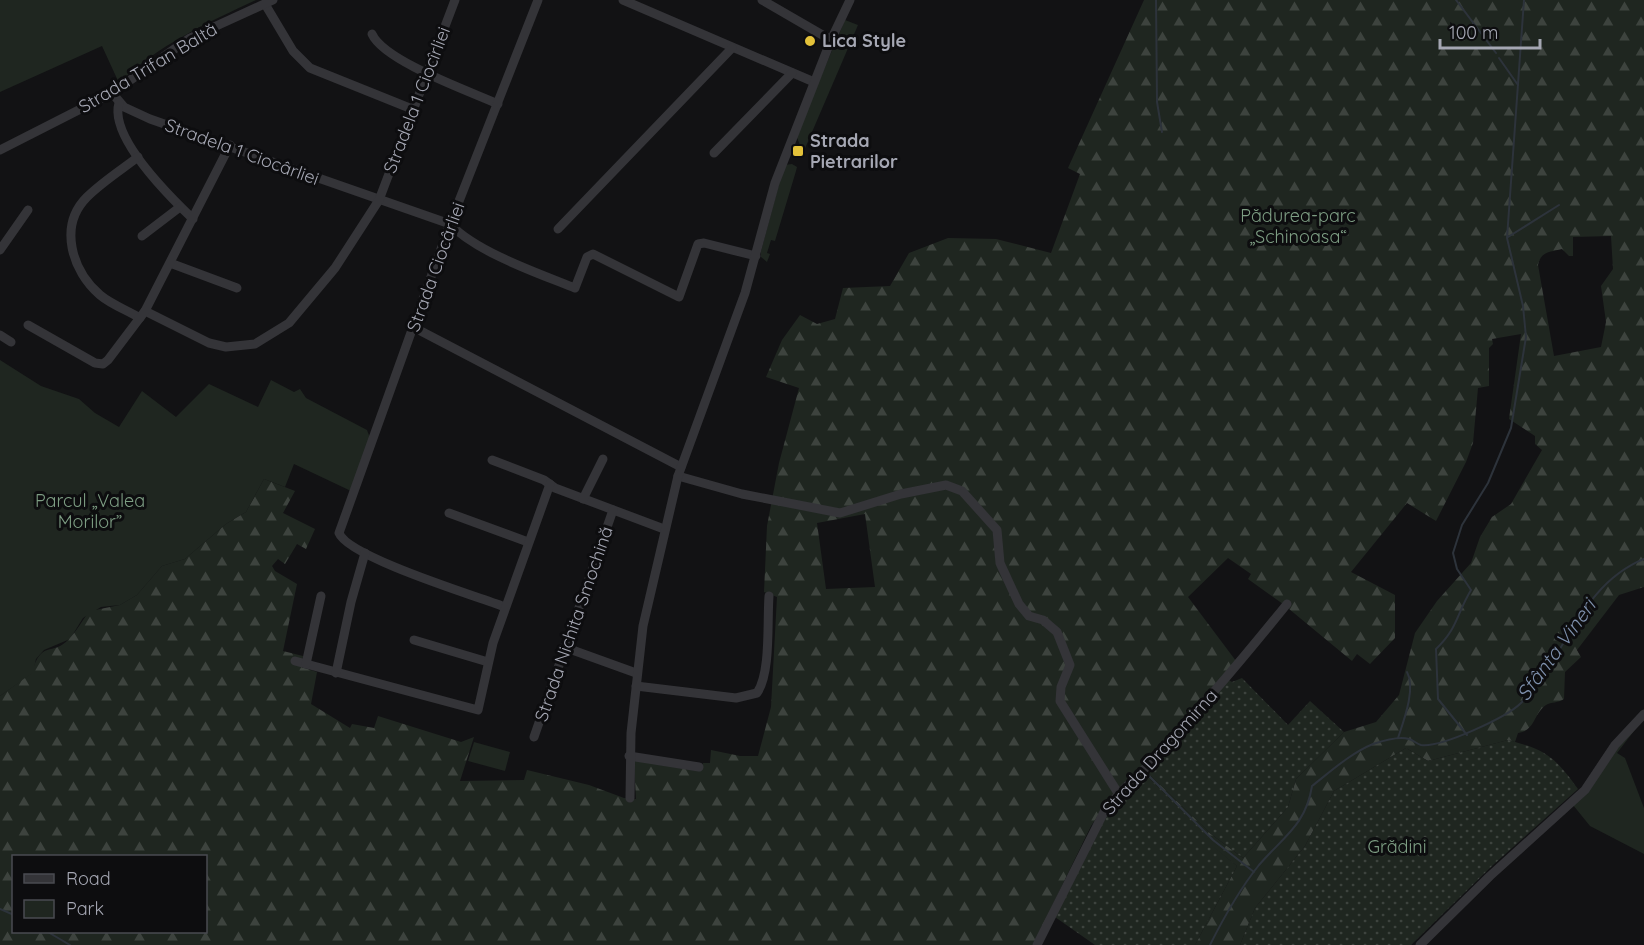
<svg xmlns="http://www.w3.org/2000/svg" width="1644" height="945" font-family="Quicksand,sans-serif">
  <defs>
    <pattern id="forest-firs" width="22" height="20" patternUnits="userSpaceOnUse" patternTransform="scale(1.5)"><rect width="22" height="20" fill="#1f2620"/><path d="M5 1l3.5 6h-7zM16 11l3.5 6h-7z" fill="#3d433e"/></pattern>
    <pattern id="garden-dots" width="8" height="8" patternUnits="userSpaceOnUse" patternTransform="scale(1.5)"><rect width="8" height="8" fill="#1f2620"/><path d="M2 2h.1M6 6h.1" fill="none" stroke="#3d433e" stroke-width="1.8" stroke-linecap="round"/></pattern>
  </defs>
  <rect width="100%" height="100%" fill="#121214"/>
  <!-- green -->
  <g fill="#1f2620">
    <path d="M0 0H256C207 23 158 45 119 83L102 46 0 92Z"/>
    <path d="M845 20 858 25 803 153 796 135Z"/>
    <path d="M792 164 797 167 796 171 775 241 771 240 767 253 770 254 767 262 761 257V251L784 165Z"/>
    <path d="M0 360 41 386 79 399 95 413 119 427 142 391 176 417 209 384 258 407 271 380 294 392 300 389 306 398 367 430 370 438 351 491 294 464 285 487 264 479 246 512 226 524 185 559 162 566 137 595 120 605 101 607 83 618 70 639 44 650 36 659 33 673 0 696Z"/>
    <path d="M1644 718 1617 753 1625 758 1644 808V854L1590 826 1573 805 1605 762Z"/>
    <path d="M474 742 510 752 505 771 468 761Z"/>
  </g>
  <!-- forest -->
  <path fill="url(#forest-firs)" fill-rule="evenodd" d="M1144 0H1644V587L1619 595 1577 650 1581 657 1565 672 1564 699C1558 703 1551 702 1546 705 1533 714 1536 730 1518 733L1515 742 1508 740 1428 761 1406 748 1334 791 1305 846 1255 908 1240 945H1195L1237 866 1208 843 1207 835 1146 775 1149 774 1211 834 1243 858 1288 807 1296 779 1344 732 1376 722 1399 695 1415 633 1437 601 1471 563 1480 537 1492 517 1511 504 1542 450 1535 444V436L1509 419 1521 334 1492 339 1493 344 1489 348V386L1478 388 1473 443 1466 462 1436 521 1407 503 1351 572 1395 595V638L1370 664 1357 654 1352 661 1283 604 1248 579 1251 574 1228 558 1188 597 1236 661 1144 764 1112 795 1091 826 1033 945H0V696L32 673C41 639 52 657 69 639 77 631 82 620 90 611L120 605 137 595 162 566 185 559 226 524 246 512 264 479 295 491 283 513 315 529 306 549 297 544 285 564 278 559 272 566 275 571 297 584 283 651 303 656 301 667 317 672 311 704 350 728 352 724 374 728 378 716 461 742 474 737 460 781 524 780 527 770 589 785 624 798 636 799 634 760 701 771 703 763H710L711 750 740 756H758L771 707 777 597 764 592 767 526 779 463 799 388 766 377 782 340 800 315 817 324 835 319 843 288 890 286 909 253 948 238 996 239 1051 253 1080 174 1068 168ZM1611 236 1613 269 1601 286 1606 322 1601 347 1554 356 1538 265C1541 251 1550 252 1562 249L1569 256H1573V237ZM865 514 875 587 826 589 817 523ZM14 856H206V932H14Z"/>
  <!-- garden -->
  <g fill="url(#garden-dots)">
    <path d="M1242 678 1288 725 1310 701 1344 732 1296 779 1288 807 1243 858 1211 834 1149 774 1227 679 1232 682Z"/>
    <path d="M1508 740C1546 750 1555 757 1578 789L1493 865 1411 945H1240L1255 908 1305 846 1334 791 1406 748 1428 761Z"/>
    <path d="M1142 775H1146L1207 835 1209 843 1237 866 1195 945H1095L1055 917 1109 811 1123 794 1130 791Z"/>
  </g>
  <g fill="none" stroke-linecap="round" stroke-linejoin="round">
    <!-- stream -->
    <g stroke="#2d333b" stroke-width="2">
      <path d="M1156 0 1157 102 1162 132"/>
      <path d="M1456 0 1496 53"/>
      <path d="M1499 58 1518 85"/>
      <path d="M1508 237 1559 205"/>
      <path d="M1467 735 1438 699 1436 649C1458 628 1456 615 1471 590L1457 569 1453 553 1462 525 1488 483 1511 428 1526 337 1523 306 1507 238 1524 0"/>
      <path d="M1398 738C1404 720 1416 688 1407 672"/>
      <path d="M1146 773 1213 840 1254 872"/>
      <path d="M0 909 14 915"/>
      <path d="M48 932 70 945"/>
      <path d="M1210 945C1224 917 1239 890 1259 865 1283 837 1306 825 1312 786 1331 771 1351 753 1373 744 1382 741 1400 736 1409 739 1413 740 1417 744 1421 745 1441 748 1507 717 1521 703 1566 657 1580 585 1644 559"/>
    </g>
    <!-- minor -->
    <g stroke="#343438" stroke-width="9">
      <path d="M623 0 814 82"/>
      <path d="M762 0 831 40"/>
      <path d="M265 4 293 51 310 68 412 109"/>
      <path d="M372 34C384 61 469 91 498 104"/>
      <path d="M112 93 124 107 150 119 450 224C476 252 540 274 575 288L587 257 593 254 679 297 698 244 704 243 756 256"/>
      <path d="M119 103C109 137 169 196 193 219"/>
      <path d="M0 150 112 93 190 38 273 0"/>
      <path d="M714 153 792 73"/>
      <path d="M138 157C121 170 102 182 87 197 58 226 72 271 100 295 112 305 127 310 140 318"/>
      <path d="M558 229 732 48"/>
      <path d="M142 236 180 207"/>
      <path d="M0 250 28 210"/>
      <path d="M170 263 237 288"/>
      <path d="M145 311 209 343 226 347 255 344 289 323 335 268 379 200 455 0"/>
      <path d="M28 325 95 363 103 364 108 360 145 311 230 145"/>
      <path d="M415 328 681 467"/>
      <path d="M0 335 11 342"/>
      <path d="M492 460 544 480 555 488 664 529"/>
      <path d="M678 476 742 494 840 513 901 494 946 485 962 491 997 530 1000 563 1019 604 1029 616 1043 620 1057 632 1070 665 1061 687 1060 701 1118 793"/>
      <path d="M583 499 603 459"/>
      <path d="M449 513 528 542"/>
      <path d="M505 607C476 596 348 557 339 533L450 224 538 0"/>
      <path d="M414 640 488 662"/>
      <path d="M564 647 636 673"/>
      <path d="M295 661 478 710 493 643 550 484"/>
      <path d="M306 664 321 596"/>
      <path d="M336 673 351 602 365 553"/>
      <path d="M636 686 736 698 757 693C771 673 767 622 769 596"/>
      <path d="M534 737 613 510"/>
      <path d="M629 756 699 767"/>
      <path d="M630 798 631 733 643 626 678 476 745 293 775 183 831 40 850 0"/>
      <path d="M1037 945 1105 810C1120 790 1139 776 1156 757 1201 708 1245 656 1287 604"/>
      <path d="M1420 945 1490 876 1585 790 1615 745 1644 714"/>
    </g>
  </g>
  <!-- markers -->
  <g fill="#e4c23a" stroke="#0d0d0f" stroke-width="2">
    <circle cx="810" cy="41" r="6"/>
    <rect x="792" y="145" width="12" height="12" rx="3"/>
  </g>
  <g text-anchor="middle" stroke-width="6" stroke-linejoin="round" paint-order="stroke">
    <!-- poi labels -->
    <g font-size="18" font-weight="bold" fill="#a5a7b3" stroke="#0d0d0f" text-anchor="start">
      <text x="822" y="47">Lica Style</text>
      <text x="810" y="147">Strada<tspan x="810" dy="21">Pietrarilor</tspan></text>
    </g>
    <!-- street labels -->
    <g font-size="18" fill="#a5a7b3" stroke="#0d0d0f">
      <text transform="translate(148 68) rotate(-31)" y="6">Strada Trifan Baltă</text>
      <text transform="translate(417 100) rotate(-69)" y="6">Stradela 1 Ciocîrliei</text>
      <text transform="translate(242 152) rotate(20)" y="6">Stradela 1 Ciocârliei</text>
      <text transform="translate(436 267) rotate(-70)" y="6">Strada Ciocârliei</text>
      <text transform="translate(574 624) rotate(-71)" y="6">Strada Nichita Smochină</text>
      <text transform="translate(1160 752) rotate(-48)" y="6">Strada Dragomirna</text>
    </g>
    <!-- park labels -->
    <g font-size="18" fill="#7d9d83" stroke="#0d0d0f">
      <text x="1298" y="222">Pădurea-parc<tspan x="1298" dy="21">„Schinoasa“</tspan></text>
      <text x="90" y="507">Parcul „Valea<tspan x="90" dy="21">Morilor”</tspan></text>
      <text x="1397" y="853">Grădini</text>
    </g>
    <!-- water labels -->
    <g font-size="20" font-style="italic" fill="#7e90ac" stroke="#0d0d0f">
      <text transform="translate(1556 650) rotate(-54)" y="7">Sfânta Vineri</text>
    </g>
  </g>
  <!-- legend -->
  <rect x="12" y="855" width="195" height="78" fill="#0d0d0f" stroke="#4a4b51" stroke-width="1.5"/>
  <rect x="24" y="874" width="30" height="9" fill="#343438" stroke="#4a4b51" stroke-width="1.5"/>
  <text x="66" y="885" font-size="18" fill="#a5a7b3">Road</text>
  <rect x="24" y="900" width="30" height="18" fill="#1f2620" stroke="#4a4b51" stroke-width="1.5"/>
  <text x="66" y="915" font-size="18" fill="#a5a7b3">Park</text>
  <!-- scale -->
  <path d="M1440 39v9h100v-9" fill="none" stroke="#a5a7b3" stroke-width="3"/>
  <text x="1449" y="39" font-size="18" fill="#a5a7b3" stroke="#0d0d0f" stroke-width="4.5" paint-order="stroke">100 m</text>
</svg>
